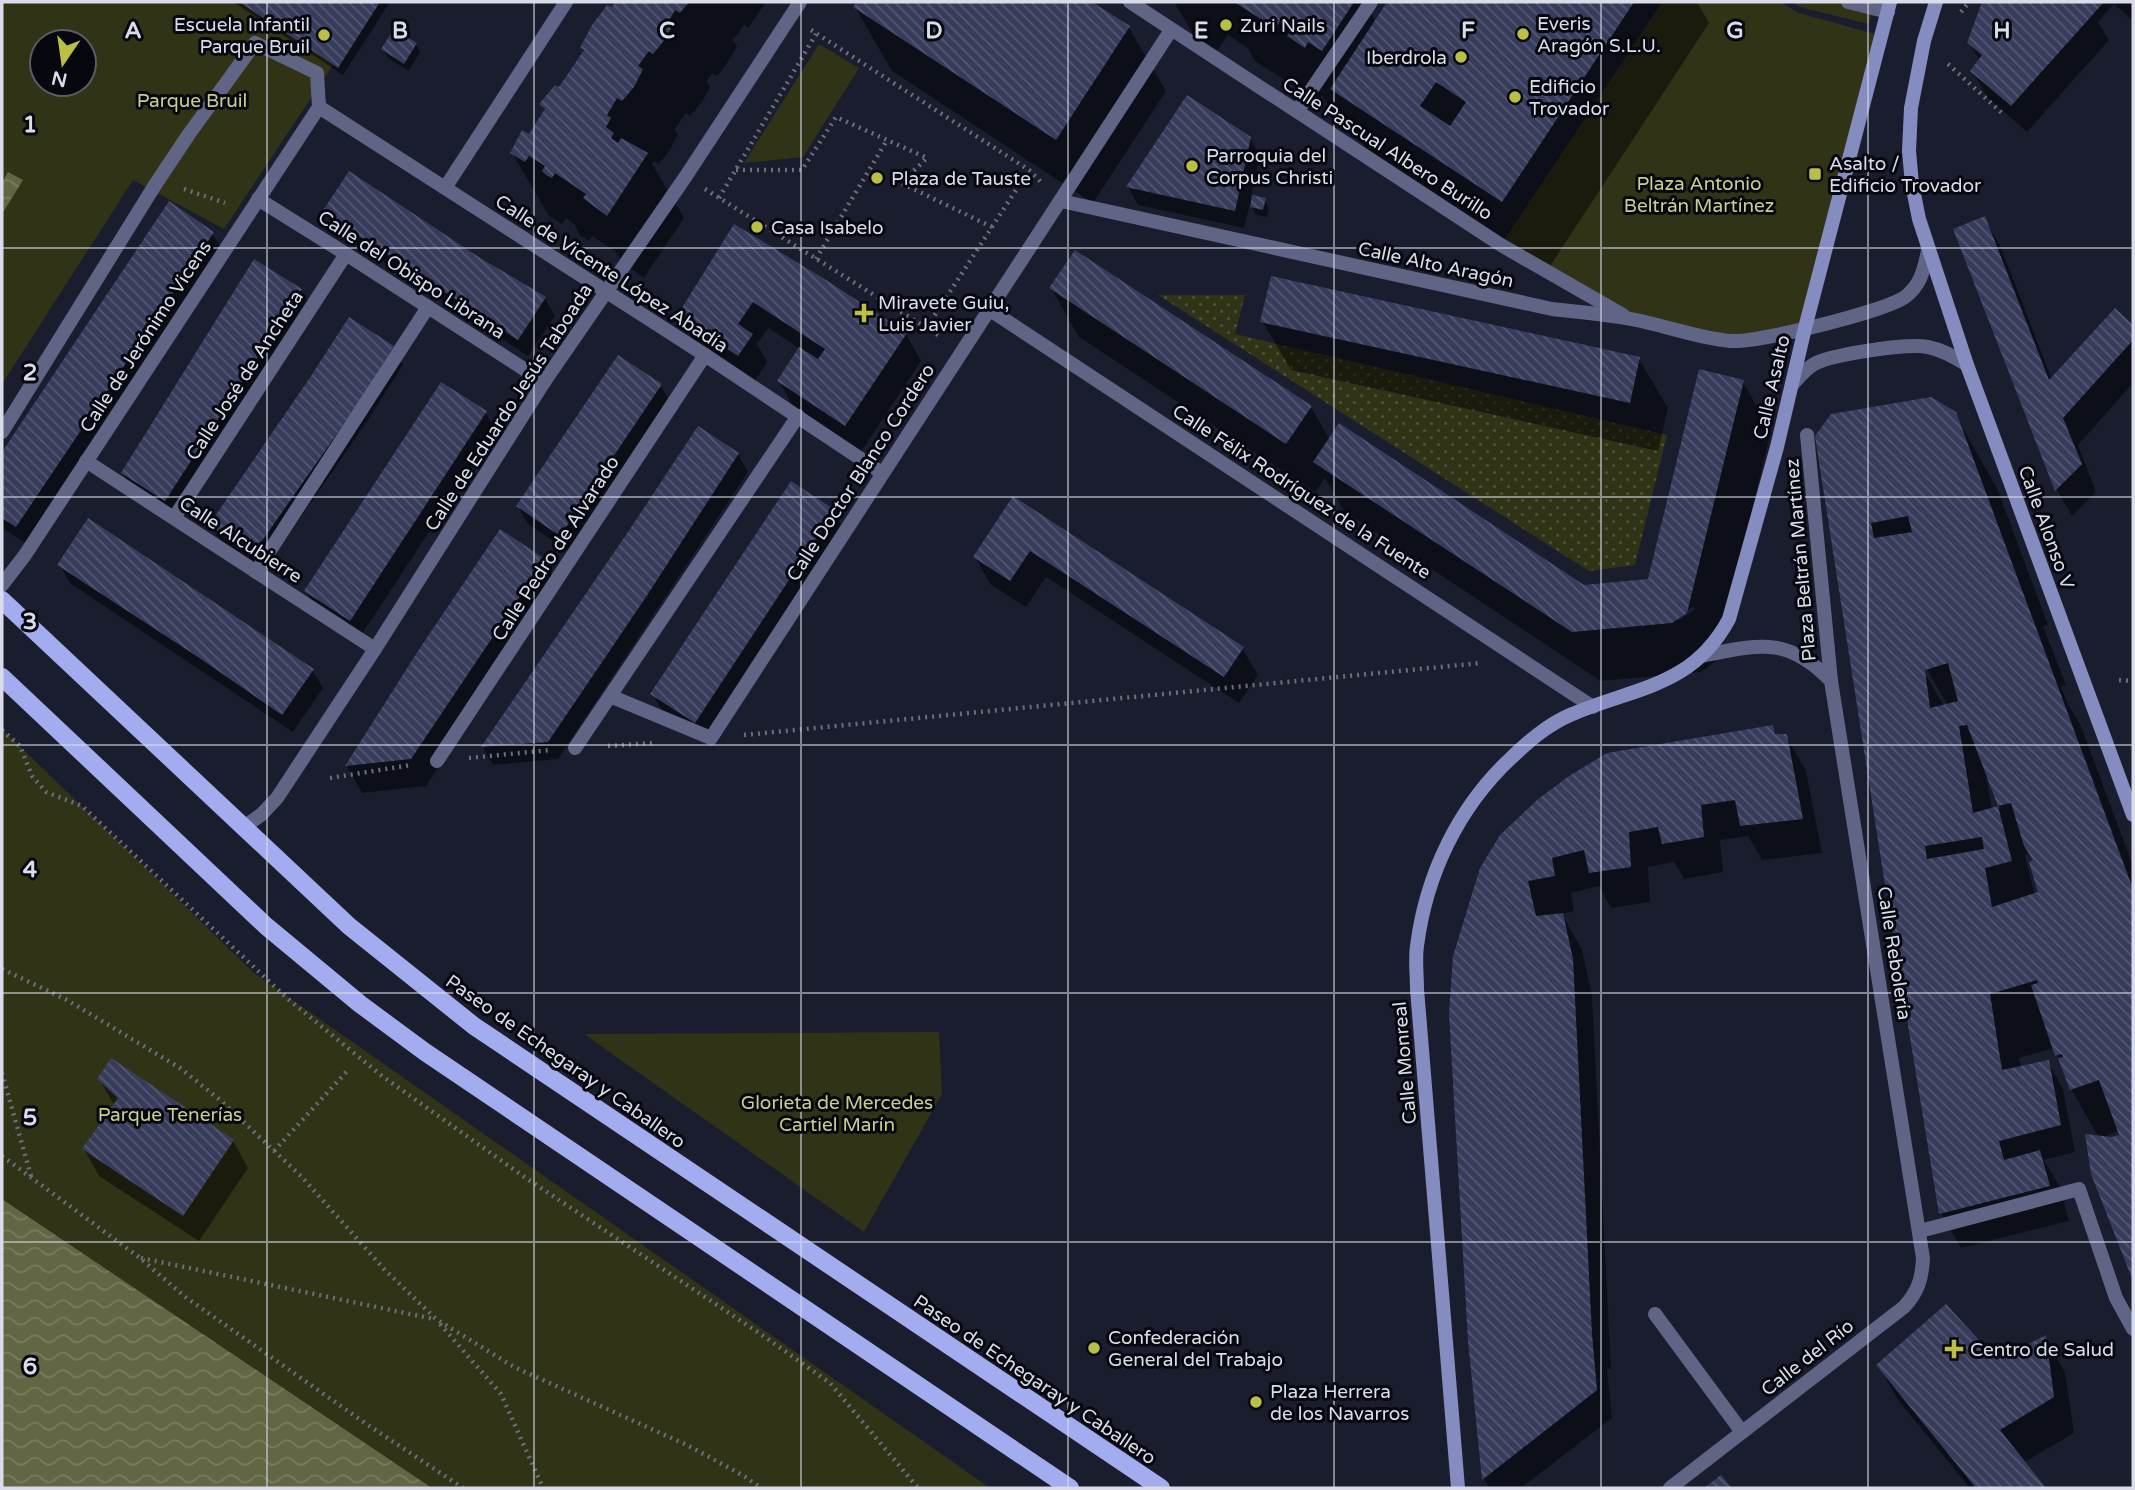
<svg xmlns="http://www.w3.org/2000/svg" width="2135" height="1490" font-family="'Varela Round',sans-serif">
  <defs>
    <pattern id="garden-dots" width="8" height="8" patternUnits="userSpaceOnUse" patternTransform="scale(1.75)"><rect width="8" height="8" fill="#313317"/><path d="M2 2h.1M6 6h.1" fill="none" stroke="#4e5039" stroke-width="1.8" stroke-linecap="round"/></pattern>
    <pattern id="water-waves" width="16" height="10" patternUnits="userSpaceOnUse" patternTransform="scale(1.75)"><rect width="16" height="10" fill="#636643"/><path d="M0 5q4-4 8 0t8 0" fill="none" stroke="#797b5e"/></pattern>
    <pattern id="building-back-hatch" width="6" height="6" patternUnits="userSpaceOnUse" patternTransform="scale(1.75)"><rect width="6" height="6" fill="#383c5b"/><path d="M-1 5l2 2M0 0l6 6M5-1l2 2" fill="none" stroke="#545873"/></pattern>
  </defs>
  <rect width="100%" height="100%" fill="#1a1d2e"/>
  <!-- green -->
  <g fill="#313317" fill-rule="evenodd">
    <path d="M2 2H238L333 65 224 229 133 180 2 384ZM42 42H84V84H42Z"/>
    <path d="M1662 2H1780L1799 13 1882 36 1805 328 1754 340 1630 319 1501 245Z"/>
    <path d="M1792 2H1874L1869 24 1800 7Z"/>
    <path d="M819 44 859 68 803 157 744 163Z"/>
    <path d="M2 729 254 973 990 1488H432L2 1199Z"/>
    <path d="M939 1032 942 1094 864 1232 584 1034Z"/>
  </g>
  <!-- garden -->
  <path fill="url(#garden-dots)" d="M1158 295H1245L1235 334 1667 435 1635 565 1589 571Z"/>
  <!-- water -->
  <g fill="url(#water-waves)">
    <path d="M8 172 23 180 2 214V183Z"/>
    <path d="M2 1199 432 1488H2Z"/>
  </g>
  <!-- shadow -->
  <g fill="#0007" fill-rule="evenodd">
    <path d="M233 2H390L343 75Z"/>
    <path d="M617 2H766L748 28 744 25 733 40 737 46 728 62 717 76 712 73 707 81 710 87 702 102 690 116 686 113 675 129 678 134 670 150 659 164 654 161 652 164 684 218 644 278 622 262 615 251 592 236 589 241 580 235 574 224 566 218 562 224 549 216 512 153 529 136 546 111 541 104 560 89 584 52 582 47Z"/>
    <path d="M859 2H1089L1129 28 1166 91 1093 203 892 71 855 7Z"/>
    <path d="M1174 2H1364L1376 22 1389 2H1697L1709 23 1545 274 1374 163 1349 119 1348 121 1332 110 1322 96 1318 101 1255 61 1248 48 1228 35 1213 57 1203 51Z"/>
    <path d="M1984 2H2133V21L2114 4 2098 22 2109 40 2027 132 1988 98 1972 71 1980 61 1969 43Z"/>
    <path d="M416 44 420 52 409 71 388 58 383 49Z"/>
    <path d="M1187 97 1250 138 1260 156 1251 197 1264 199 1269 208 1267 217 1256 215 1250 204 1244 228 1138 205 1128 187Z"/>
    <path d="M349 174 545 298 555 316 528 356 335 230 324 212Z"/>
    <path d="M1984 219 2000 245 2052 380 2115 310 2133 327V383L2078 445 2096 492 2072 516 2057 490 1956 230Z"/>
    <path d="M212 233 223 251 27 544 2 528V456L76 341Z"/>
    <path d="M255 261 301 291 311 308 176 518 133 491 123 473Z"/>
    <path d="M825 281 906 334 921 361 861 452 794 408 779 381 800 349 768 328 757 344 767 362 754 382 694 342 679 316Z"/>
    <path d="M1051 288 1311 407 1330 440 1584 586 1649 580 1743 382 1771 431 1715 662 1701 672 1601 681 1344 511 1325 478 1315 492 1079 337ZM1694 606 1695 609 1678 621V617Z"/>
    <path d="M1262 321 1639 359 1668 408 1658 451 1291 370Z"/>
    <path d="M393 347 403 365 364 426 263 572 221 542 211 525Z"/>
    <path d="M660 385 671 403 571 553 528 524 518 506Z"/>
    <path d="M485 412 496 430 360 637 316 608 306 591Z"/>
    <path d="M1954 413 1997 488 2048 625 2043 626 2066 685 2061 687 2068 704 2081 726 2133 866V1277L2104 1203 2099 1138 2071 1089 2054 1048 2019 1058 2021 1068 2048 1062 2063 1089 2075 1152 2044 1160 2060 1187 2069 1221 1961 1248 1941 1213 1828 508ZM1922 661 1948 706H1944L1919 663ZM1988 775 2000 808 1992 810 1986 776ZM2031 854 2034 860 2041 894 2035 896 2025 855ZM2119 1131 2121 1136 2112 1139 2101 1138Z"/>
    <path d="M738 454 748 472 558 759 493 765 483 748 631 530Z"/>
    <path d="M1014 499 1242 648 1258 675 1239 703 1046 577 1026 607 990 584 975 557Z"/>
    <path d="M833 511 844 529 705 739 663 712 652 694Z"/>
    <path d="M544 560 554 578 476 708 426 786 362 793 347 766 394 691Z"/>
    <path d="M60 565 312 670 323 688 293 732 70 583Z"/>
    <path d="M1772 727 1777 736H1786L1806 771 1822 853 1762 860 1748 836 1720 840 1723 872 1684 879 1674 862 1648 867 1650 902 1611 908 1599 886 1571 893 1574 911 1562 914 1582 950 1592 995 1611 1369H1607L1612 1418 1521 1488H1489L1484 1479 1470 1341 1481 868Z"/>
    <path d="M99 1079 233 1141 248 1168 199 1241 99 1176 84 1149 115 1106Z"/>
    <path d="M2045 1337 2065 1372 2074 1433 2023 1463 2043 1488H1970L1898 1400 1878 1365 1997 1362Z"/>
  </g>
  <!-- building -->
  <g fill="url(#building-back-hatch)" fill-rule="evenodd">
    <path d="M239 2H380L338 68Z"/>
    <path d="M615 2H689L680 13 675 10 670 19 674 22 666 38 653 54 649 51 638 66 643 69 634 87 622 101 617 98 607 115 611 118 606 127 614 133 611 138 618 143 621 138 648 153 607 216 583 198 586 194 555 173 552 178 546 175 542 171 545 166 529 156 525 162 510 153 522 130 529 134 545 109 539 104 555 85 559 87 584 50 580 48 592 25 607 5 612 7Z"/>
    <path d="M857 2H1092L1130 26 1056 140 853 7Z"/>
    <path d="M1234 2H1354L1322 51 1308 42 1305 48 1287 36 1290 31 1279 23 1275 28Z"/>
    <path d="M1387 2H1634L1502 202 1330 89ZM1436 82 1466 102 1450 126 1420 106Z"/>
    <path d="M1982 2H2104L2011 106 1970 71 1982 55 1967 43Z"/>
    <path d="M394 29 417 43 404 64 381 49Z"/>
    <path d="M1187 95 1251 137 1235 211 1126 187Z"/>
    <path d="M349 171 479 257 546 297 518 340 322 212Z"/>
    <path d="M1252 195 1266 198 1263 210 1250 207Z"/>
    <path d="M169 201 214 232 16 527 2 518V452Z"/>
    <path d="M1985 216 2049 380 2115 308 2133 325V340L2063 418 2082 464 2055 491 1953 229Z"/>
    <path d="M734 224 826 280 907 333 845 426 777 381 799 347 818 359 825 349 753 302 738 324 753 334 738 356 677 316Z"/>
    <path d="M1075 250 1312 406 1286 444 1049 288Z"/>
    <path d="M254 259 302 289 165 501 121 473Z"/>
    <path d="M1271 276 1640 357 1630 403 1260 322Z"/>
    <path d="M349 317 394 346 355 408 252 555 209 525 309 379Z"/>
    <path d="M618 355 662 384 560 536 516 506Z"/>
    <path d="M1699 369 1744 380 1687 613 1672 623 1572 632 1313 462 1339 423 1584 585 1648 579Z"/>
    <path d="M441 382 487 411 350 621 304 591Z"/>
    <path d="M1931 397 1956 412 2133 889V1281L2091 1174 2085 1134 2112 1137 2119 1135 2099 1080 2070 1090 2058 1058 2063 1057 2062 1054 2055 1056 2031 985 2038 983 2037 980 1990 994 2002 1070 2049 1060 2061 1125 1999 1141 2004 1160 2040 1150 2050 1186 1939 1214 1885 885 1815 436 1831 414ZM1908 516 1912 532 1874 538 1871 523ZM1948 663 1958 701 1930 708 1925 670ZM1967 725 1998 806 2011 803 2024 846 2033 860 2029 862 2038 892 1992 907 1985 868 2012 861 1998 806 1973 813 1959 726ZM1982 837 1984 849 1927 859 1925 846Z"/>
    <path d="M698 426 739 453 646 597 548 742 481 747 630 529Z"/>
    <path d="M791 481 835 510 695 723 650 694Z"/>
    <path d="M1013 496 1244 647 1224 677 1030 551 1010 581 973 557Z"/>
    <path d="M88 518 314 669 282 715 198 657 57 565Z"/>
    <path d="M500 529 545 559 411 759 345 766 418 651Z"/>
    <path d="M1773 725 1775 734H1787L1803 819 1740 826 1735 800 1701 805 1704 837 1662 844 1658 827 1629 832 1631 867 1589 873 1584 850 1552 858 1555 876 1528 881 1536 916 1563 913 1573 959 1592 1334 1597 1390 1482 1480 1468 1341 1449 1014 1453 956 1480 868 1500 835 1537 800 1569 776 1607 753Z"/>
    <path d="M111 1058 234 1140 183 1216 82 1149 118 1098 97 1079Z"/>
    <path d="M1946 1304 1997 1360 2046 1335 2054 1397 2000 1430 2046 1488H1976L1876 1365Z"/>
    <path d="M1721 1475 1732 1488H1704Z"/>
  </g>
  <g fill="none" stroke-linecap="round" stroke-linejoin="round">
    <!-- path -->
    <g stroke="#6b6e7d" stroke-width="4.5" stroke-dasharray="2 5" stroke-linecap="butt">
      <path d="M1961 12 1969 2"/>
      <path d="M811 30 1029 170 1043 184"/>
      <path d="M1948 64 2003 114"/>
      <path d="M736 170H802L836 117 927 158 901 183 992 227"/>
      <path d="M184 189 225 203"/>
      <path d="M705 189 941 337"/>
      <path d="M719 198 816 34"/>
      <path d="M816 259 887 140"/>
      <path d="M927 327 1029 170"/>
      <path d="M2119 680 2133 681"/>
      <path d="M2 730 20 746 32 776 46 792 82 806 288 999 382 1076 523 1176 765 1337 830 1383 918 1488"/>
      <path d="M744 735 1481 663"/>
      <path d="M608 746 652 743"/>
      <path d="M469 758 550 750"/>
      <path d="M330 778 411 765"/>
      <path d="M2 969 67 1000 180 1068 220 1100 302 1177 384 1269 436 1319 514 1367 687 1445 744 1476 761 1488"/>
      <path d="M2 1073 31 1176"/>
      <path d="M274 1151 348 1070"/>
      <path d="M2 1156 140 1258 184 1296 365 1423 463 1488"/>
      <path d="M141 1258 434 1319"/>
      <path d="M440 1324 501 1394 543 1488"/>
    </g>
    <!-- service -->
    <g stroke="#606585" stroke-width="14">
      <path d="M1297 111 1371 2"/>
      <path d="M445 188 566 2"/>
    </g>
    <!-- pedestrian -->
    <g stroke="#606585" stroke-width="14">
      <path d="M1848 2 1888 12"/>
      <path d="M2 432 155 185 189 134 255 43 317 73 319 107"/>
      <path d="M1807 435 1831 681"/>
      <path d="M174 518 346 254"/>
      <path d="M256 572 428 307"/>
      <path d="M1920 1231 2079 1189 2116 1298 2133 1329"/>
    </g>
    <!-- minor -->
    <g stroke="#606585" stroke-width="14">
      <path d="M1130 2 1501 245 1623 315"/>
      <path d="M258 199 346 254 544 382"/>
      <path d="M1061 201 1552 309C1578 312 1605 314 1631 319 1664 325 1697 338 1730 341 1757 343 1883 312 1905 297 1921 285 1924 269 1928 251"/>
      <path d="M990 310 1593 707"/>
      <path d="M1792 385C1799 377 1806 368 1816 363 1836 354 1907 343 1928 347 1943 350 1955 357 1967 365"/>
      <path d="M798 416 610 696 711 738 1171 30"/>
      <path d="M86 461 375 649"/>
      <path d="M2 585 25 555 319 107 705 355 882 473"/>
      <path d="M575 748 610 696"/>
      <path d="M437 761 705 355"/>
      <path d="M243 828 262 814 277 798 375 649 544 382 686 176 800 2"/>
      <path d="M1655 1314 1742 1432"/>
      <path d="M1670 1488 1904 1307C1918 1292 1922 1279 1923 1258L1831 681C1787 635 1758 645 1701 656"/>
    </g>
    <!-- secondary -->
    <g stroke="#858dc0" stroke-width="14">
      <path d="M1936 2 1924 41 1911 108 1909 151 1912 184 1919 219 1967 365 2133 815"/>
      <path d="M1458 1488 1417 989C1417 975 1415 960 1417 946 1426 875 1458 808 1510 759 1529 741 1547 725 1570 715 1634 687 1692 688 1729 619L1777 447 1805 328 1890 2"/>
    </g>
    <!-- primary -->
    <g stroke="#a3acee" stroke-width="18">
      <path d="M2 600 349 926 474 1026 1161 1488"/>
      <path d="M2 677 266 926 360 1004 425 1052 1070 1488"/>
    </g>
  </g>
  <!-- grid -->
  <path fill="none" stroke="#dadde9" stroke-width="2" stroke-opacity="0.55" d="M267 2V1488M534 2V1488M801 2V1488M1068 2V1488M1334 2V1488M1601 2V1488M1868 2V1488M2 248H2133M2 497H2133M2 745H2133M2 993H2133M2 1242H2133"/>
  <!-- markers -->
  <g fill="#bac046" stroke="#07080f" stroke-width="2.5">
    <circle cx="1226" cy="25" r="7"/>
    <circle cx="1523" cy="34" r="7"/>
    <circle cx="324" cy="35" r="7"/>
    <circle cx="1461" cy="57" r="7"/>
    <circle cx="1515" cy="97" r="7"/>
    <circle cx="1192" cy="166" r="7"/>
    <rect x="1808" y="167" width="14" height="14" rx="3.5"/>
    <circle cx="877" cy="178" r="7"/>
    <circle cx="757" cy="227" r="7"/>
    <path d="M860.5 302.5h7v7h7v7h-7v7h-7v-7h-7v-7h7z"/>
    <circle cx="1094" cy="1348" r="7"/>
    <path d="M1950.5 1338.5h7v7h7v7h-7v7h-7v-7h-7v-7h7z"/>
    <circle cx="1256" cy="1402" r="7"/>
  </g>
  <g text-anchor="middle" stroke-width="6" stroke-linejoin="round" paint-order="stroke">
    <!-- poi labels -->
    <g font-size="19" fill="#dadde9" stroke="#07080f" text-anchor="start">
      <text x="1537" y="30">Everis<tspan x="1537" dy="22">Aragón S.L.U.</tspan></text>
      <text x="310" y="31" text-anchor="end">Escuela Infantil<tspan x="310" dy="22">Parque Bruil</tspan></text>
      <text x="1240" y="32">Zuri Nails</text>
      <text x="1447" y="64" text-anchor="end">Iberdrola</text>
      <text x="1529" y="93">Edificio<tspan x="1529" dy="22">Trovador</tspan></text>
      <text x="1206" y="162">Parroquia del<tspan x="1206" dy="22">Corpus Christi</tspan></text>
      <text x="1829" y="170">Asalto /<tspan x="1829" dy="22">Edificio Trovador</tspan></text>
      <text x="891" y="185">Plaza de Tauste</text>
      <text x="771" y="234">Casa Isabelo</text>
      <text x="878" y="309">Miravete Guiu,<tspan x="878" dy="22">Luis Javier</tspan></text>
      <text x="1108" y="1344">Confederación<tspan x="1108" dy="22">General del Trabajo</tspan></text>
      <text x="1970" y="1356">Centro de Salud</text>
      <text x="1270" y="1398">Plaza Herrera<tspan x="1270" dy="22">de los Navarros</tspan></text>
    </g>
    <!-- park labels -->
    <g font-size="19" fill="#c9ce90" stroke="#07080f">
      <text x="192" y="107">Parque Bruil</text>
      <text x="1699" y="190">Plaza Antonio<tspan x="1699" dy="22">Beltrán Martínez</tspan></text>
      <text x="837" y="1109">Glorieta de Mercedes<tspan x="837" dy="22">Cartiel Marín</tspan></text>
      <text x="170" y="1121">Parque Tenerías</text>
    </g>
    <!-- street labels -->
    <g font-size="19" fill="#dadde9" stroke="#07080f">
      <text transform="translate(1388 148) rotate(33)" y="7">Calle Pascual Albero Burillo</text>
      <text transform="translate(1436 264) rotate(12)" y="7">Calle Alto Aragón</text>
      <text transform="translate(612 273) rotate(33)" y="7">Calle de Vicente López Abadía</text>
      <text transform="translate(412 274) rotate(33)" y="7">Calle del Obispo Librana</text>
      <text transform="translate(145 336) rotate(-57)" y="7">Calle de Jerónimo Vicens</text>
      <text transform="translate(244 375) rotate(-57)" y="7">Calle José de Ancheta</text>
      <text transform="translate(1771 387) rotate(-77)" y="7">Calle Asalto</text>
      <text transform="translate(508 407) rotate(-57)" y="7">Calle de Eduardo Jesús Taboada</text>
      <text transform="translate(860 472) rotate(-57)" y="7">Calle Doctor Blanco Cordero</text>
      <text transform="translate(1302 491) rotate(33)" y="7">Calle Félix Rodríguez de la Fuente</text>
      <text transform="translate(2047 527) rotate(70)" y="7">Calle Alonso V</text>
      <text transform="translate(241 539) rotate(33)" y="7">Calle Alcubierre</text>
      <text transform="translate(555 548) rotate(-57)" y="7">Calle Pedro de Alvarado</text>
      <text transform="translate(1800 560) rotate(-95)" y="7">Plaza Beltrán Martínez</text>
      <text transform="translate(1895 953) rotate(81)" y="7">Calle Rebolería</text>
      <text transform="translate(566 1061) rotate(35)" y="7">Paseo de Echegaray y Caballero</text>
      <text transform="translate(1404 1063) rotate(-95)" y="7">Calle Monreal</text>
      <text transform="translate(1807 1357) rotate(-38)" y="7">Calle del Río</text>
      <text transform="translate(1035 1379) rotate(34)" y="7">Paseo de Echegaray y Caballero</text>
    </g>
  </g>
  <g font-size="23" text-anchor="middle" font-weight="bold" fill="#dadde9" stroke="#07080f" stroke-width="6" stroke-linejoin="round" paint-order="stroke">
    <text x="133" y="38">A</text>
    <text x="400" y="38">B</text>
    <text x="667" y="38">C</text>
    <text x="934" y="38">D</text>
    <text x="1201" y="38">E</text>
    <text x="1468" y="38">F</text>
    <text x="1735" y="38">G</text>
    <text x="2002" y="38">H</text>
    <text x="30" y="132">1</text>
    <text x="30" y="380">2</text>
    <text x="30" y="629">3</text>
    <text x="30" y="877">4</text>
    <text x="30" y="1125">5</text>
    <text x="30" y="1374">6</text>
  </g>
  <!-- border -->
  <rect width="2135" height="1490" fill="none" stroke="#dadde9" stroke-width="7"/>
  <!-- north arrow -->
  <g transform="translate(63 63) rotate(193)"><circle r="33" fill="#07080f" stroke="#5b5d66" stroke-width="2"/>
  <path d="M0-5L12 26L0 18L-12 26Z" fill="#bac046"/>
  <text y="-10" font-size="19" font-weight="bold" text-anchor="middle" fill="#dadde9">N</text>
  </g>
</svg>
